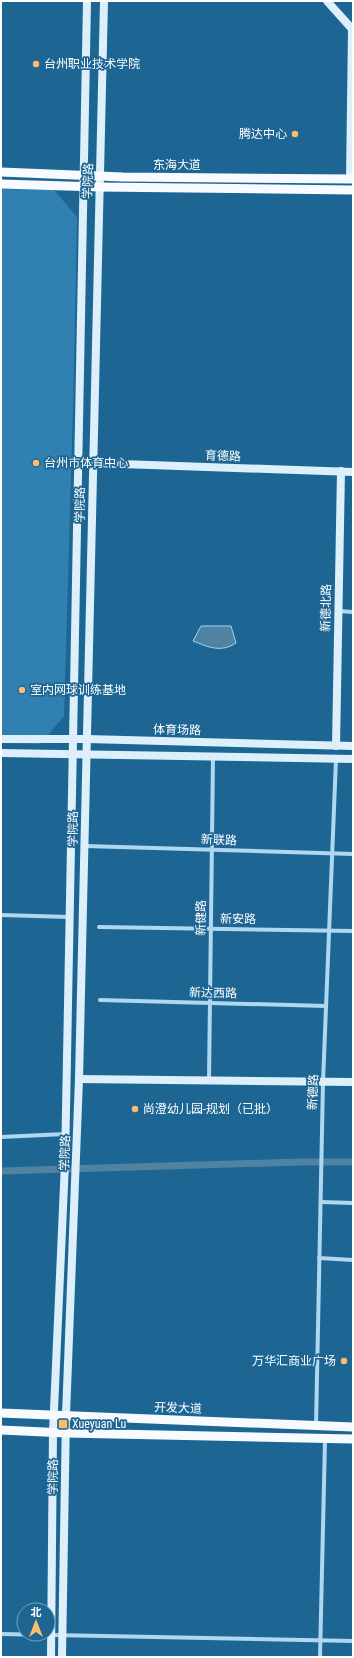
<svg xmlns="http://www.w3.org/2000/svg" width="354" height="1658" font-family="'Roboto Condensed','Noto Sans SC',sans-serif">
  <rect width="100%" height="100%" fill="#1d6694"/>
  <!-- green -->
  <path fill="#3081b2" d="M1 189 54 190 77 217 73 407 64 716 40 744 1 743Z"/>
  <!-- water -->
  <path fill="#5082a1" stroke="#a2d4f0" d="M201 626H231L236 643C221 653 208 647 193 641Z"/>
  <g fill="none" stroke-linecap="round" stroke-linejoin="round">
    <!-- canal -->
    <path stroke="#5082a1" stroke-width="7" d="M1 1171 300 1162H353"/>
    <!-- street -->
    <g stroke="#afd7ef" stroke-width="4">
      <path d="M338 611 353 612"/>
      <path d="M85 846 353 854"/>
      <path d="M1 915 69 917"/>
      <path d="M99 927 353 931"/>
      <path d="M100 1000 326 1006"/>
      <path d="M209 1080 213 757"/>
      <path d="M1 1137 65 1134"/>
      <path d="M321 1202 353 1203"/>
      <path d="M319 1258 353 1260"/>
      <path d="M316 1426 323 1082 336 759"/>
      <path d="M1 1634 353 1641"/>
      <path d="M320 1657 325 1440"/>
    </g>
    <!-- secondary -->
    <g stroke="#dceffb" stroke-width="8">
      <path d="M327 1 353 30"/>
      <path d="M350 179 352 30"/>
      <path d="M93 463 353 472"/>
      <path d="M1 739H87L353 746"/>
      <path d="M336 746 341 471"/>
      <path d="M1 753 353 759"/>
      <path d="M79 1079 353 1082"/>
      <path d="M51 1657 53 1432 65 1163 87 1"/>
      <path d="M62 1657 66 1415 79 1079 104 1"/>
    </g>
    <!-- primary -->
    <g stroke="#f7fbff" stroke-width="9">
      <path d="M1 172 123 177 353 179"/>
      <path d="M1 184 99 187 353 190"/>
      <path d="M1 1413 353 1427"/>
      <path d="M1 1430 66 1433 353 1439"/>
    </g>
  </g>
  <!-- markers -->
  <g fill="#febb6e" stroke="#1d6694" stroke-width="1.5">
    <circle cx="36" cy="64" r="4"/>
    <circle cx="295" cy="134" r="4"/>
    <circle cx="36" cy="463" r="4"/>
    <circle cx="22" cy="690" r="4"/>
    <circle cx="135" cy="1109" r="4"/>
    <circle cx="344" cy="1361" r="4"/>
    <rect x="58" y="1419" width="10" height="10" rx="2"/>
  </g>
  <g text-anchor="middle" stroke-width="3.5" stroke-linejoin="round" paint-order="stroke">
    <!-- poi labels -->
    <g font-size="12" fill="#fff" stroke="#1d6694" text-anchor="start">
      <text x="44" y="68">台州职业技术学院</text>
      <text x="287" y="138" text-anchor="end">腾达中心</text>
      <text x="44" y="467">台州市体育中心</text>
      <text x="30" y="694">室内网球训练基地</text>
      <text x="143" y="1113">尚澄幼儿园-规划（已批）</text>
      <text x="336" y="1365" text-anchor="end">万华汇商业广场</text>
      <text x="72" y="1428">Xueyuan Lu</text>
    </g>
    <!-- street labels -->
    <g font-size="12" fill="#fff" stroke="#1d6694">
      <text x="177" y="169">东海大道</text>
      <text transform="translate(88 181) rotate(-88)" y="4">学院路</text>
      <text transform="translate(223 456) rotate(2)" y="4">育德路</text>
      <text transform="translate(80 505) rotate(-89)" y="4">学院路</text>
      <text transform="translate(326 608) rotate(-89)" y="4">新德北路</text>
      <text transform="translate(177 730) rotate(1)" y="4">体育场路</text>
      <text transform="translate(73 829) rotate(-89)" y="4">学院路</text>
      <text transform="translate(219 840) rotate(2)" y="4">新联路</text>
      <text transform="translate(201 918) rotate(-89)" y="4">新健路</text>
      <text transform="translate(238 919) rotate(1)" y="4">新安路</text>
      <text transform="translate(213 993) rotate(1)" y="4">新达西路</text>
      <text transform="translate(313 1092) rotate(-88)" y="4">新德路</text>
      <text transform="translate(65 1153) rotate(-88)" y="4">学院路</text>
      <text transform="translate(178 1408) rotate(2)" y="4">开发大道</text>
      <text transform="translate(53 1477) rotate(-89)" y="4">学院路</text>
    </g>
  </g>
  <!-- border -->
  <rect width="354" height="1658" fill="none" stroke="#ffffff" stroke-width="4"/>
  <!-- north arrow -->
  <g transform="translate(36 1622)"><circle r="19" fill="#1d6694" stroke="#77a3bf"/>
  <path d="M0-3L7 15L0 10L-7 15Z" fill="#febb6e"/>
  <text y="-6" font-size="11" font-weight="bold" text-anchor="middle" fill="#ffffff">北</text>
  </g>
</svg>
